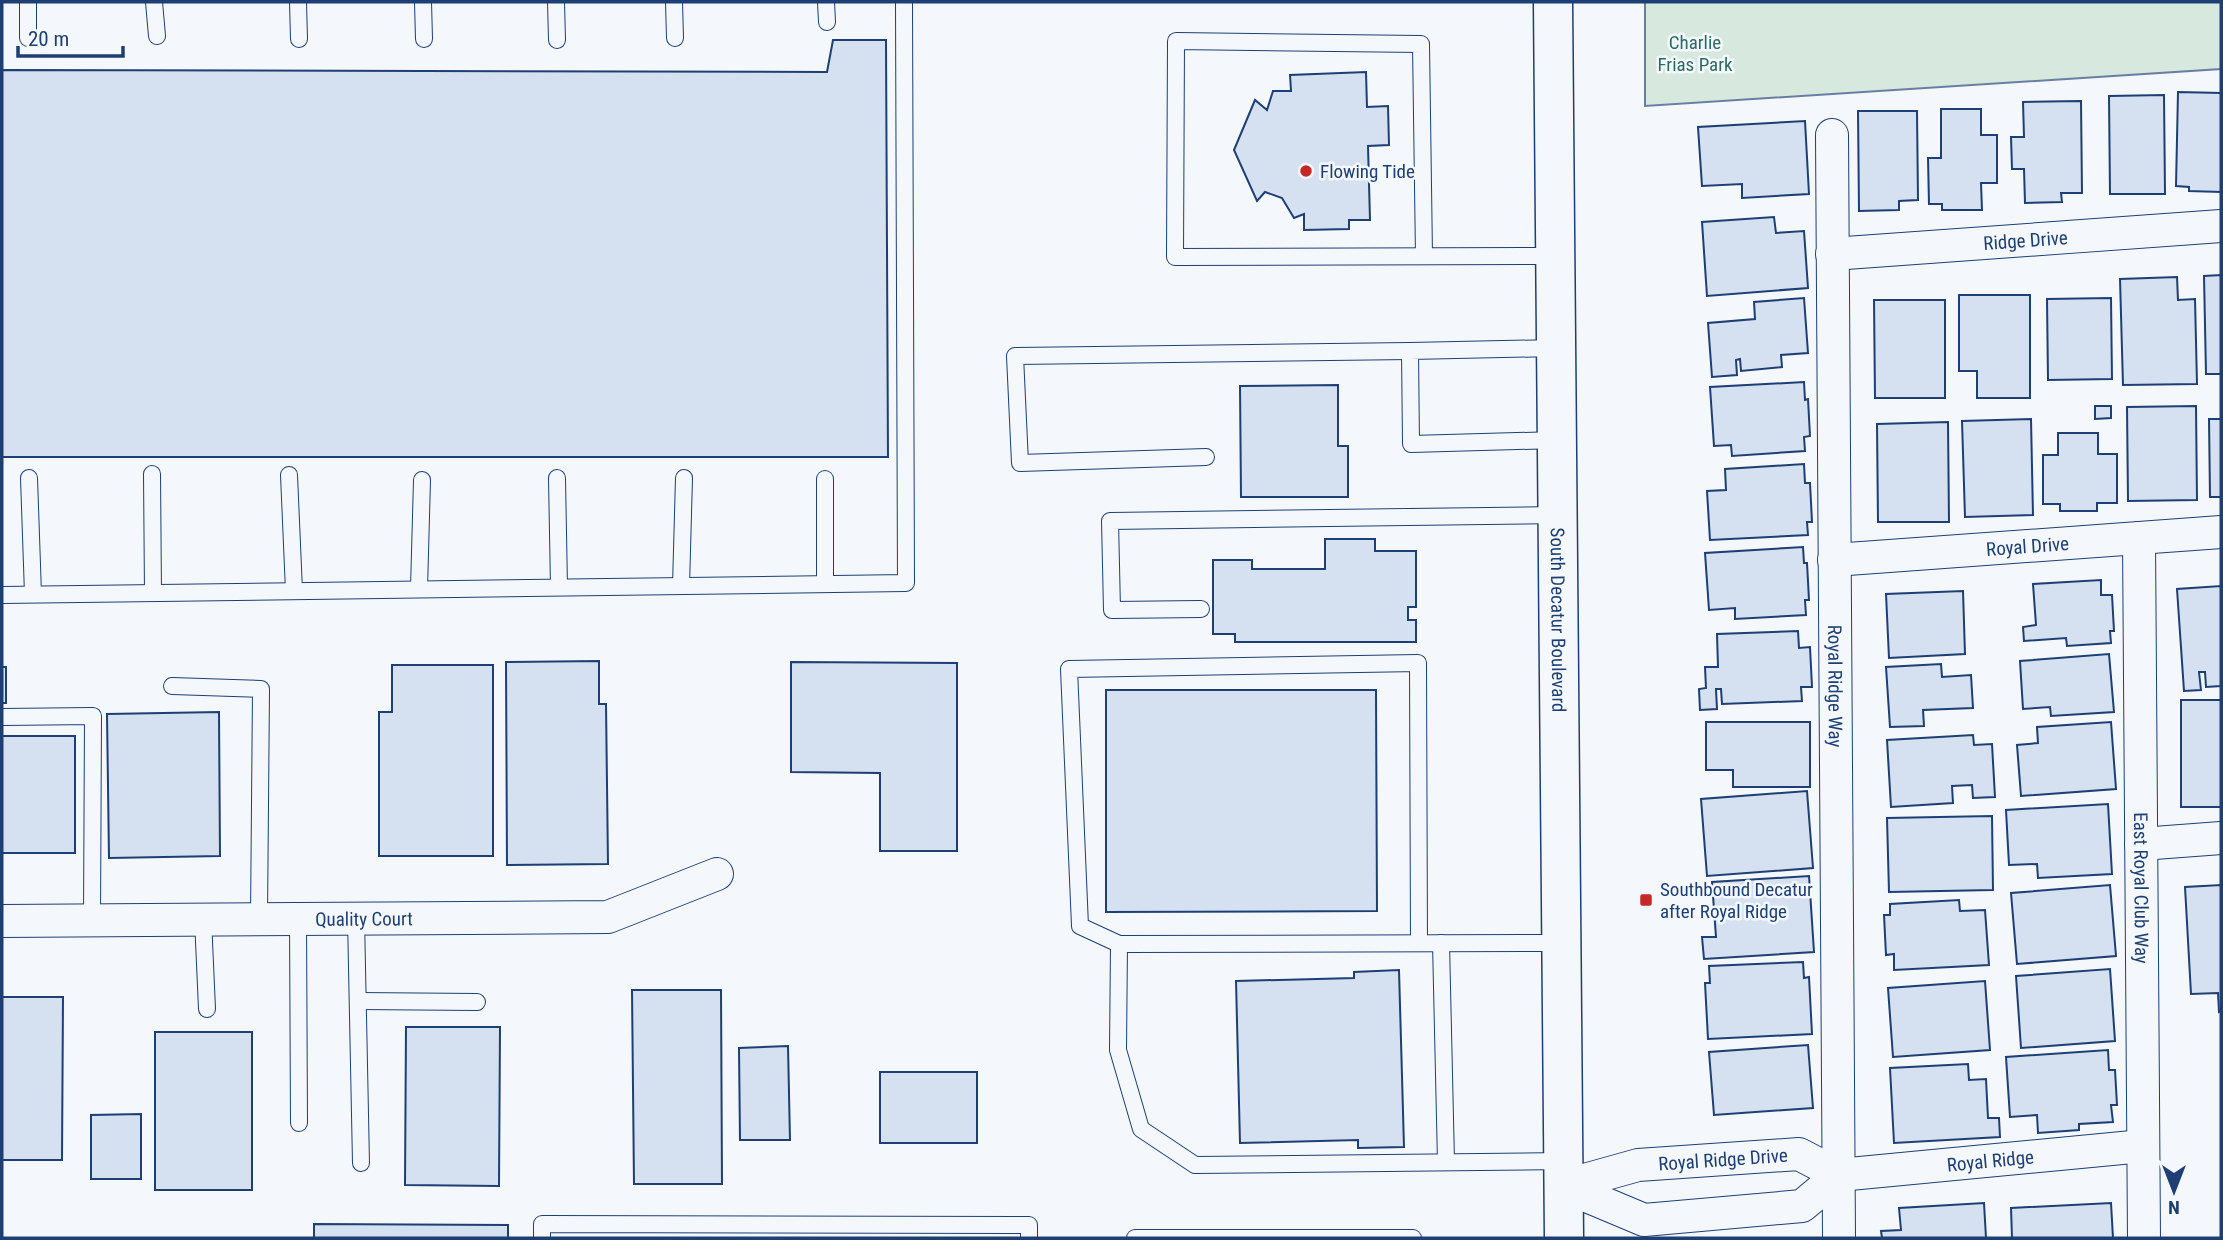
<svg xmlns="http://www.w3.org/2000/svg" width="2223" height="1240" font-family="'Roboto Condensed',sans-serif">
  <rect width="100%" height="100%" fill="#f4f7fb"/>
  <!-- green -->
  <path fill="#d7e8df" stroke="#687fa3" stroke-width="2" d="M1645 2H2221V69L1645 106Z"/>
  <!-- building -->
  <g fill="#d5e0f0" stroke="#1d3f73" stroke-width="2">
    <path d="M833 40H886L888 457H2V70L827 72Z"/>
    <path d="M1366 72 1367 107 1388 106 1389 145 1368 146 1370 220H1349V229L1304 230V214L1294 218 1282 198 1265 192 1257 201 1234 150 1255 100 1267 110 1273 91H1291L1290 75Z"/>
    <path d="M2178 92 2221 93V192L2189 191V187L2176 186Z"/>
    <path d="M2164 95 2165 194H2110L2109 96Z"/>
    <path d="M2081 101 2082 193H2061L2062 202 2025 203 2024 169H2012L2011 137H2024L2023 102Z"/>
    <path d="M1941 109H1981V135H1997V183H1981L1982 210H1942V204H1929L1928 158H1941Z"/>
    <path d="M1858 111H1917L1918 200 1899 201V210L1859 211Z"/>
    <path d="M1805 121 1809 194 1742 198V184L1702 186 1698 127Z"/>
    <path d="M1774 217 1776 233 1804 231 1808 288 1707 296 1702 222Z"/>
    <path d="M2221 275V374H2206L2204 276Z"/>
    <path d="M2177 277 2178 300 2195 299 2197 384 2123 385 2120 279Z"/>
    <path d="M1959 295H2030V398H1977V371H1959Z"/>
    <path d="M1804 298 1808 353 1781 355 1782 367 1741 371 1740 359 1736 360 1737 375 1712 377 1708 323 1755 319 1754 302Z"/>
    <path d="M2111 298 2112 379 2048 380 2047 299Z"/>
    <path d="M1874 300H1945V398H1875Z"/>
    <path d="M1804 382 1805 400 1808 399 1810 436 1804 437 1805 451 1732 456 1731 445 1714 446 1710 387Z"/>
    <path d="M1338 385V446H1348V497H1241L1240 386Z"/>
    <path d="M2095 406H2111V418L2095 419Z"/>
    <path d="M2196 406 2197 500 2128 501 2127 407Z"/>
    <path d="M2031 419 2033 515 1965 517 1962 421Z"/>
    <path d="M2209 419H2221V497H2210Z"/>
    <path d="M1948 422 1949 522H1878L1877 424Z"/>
    <path d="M2058 433H2098V454H2117V503H2097V511H2060V504H2043V455H2058Z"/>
    <path d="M1804 464 1805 483H1810L1812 522H1807L1808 535 1710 540 1707 491 1726 490 1725 469Z"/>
    <path d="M1325 539H1375V551H1416V607H1408V620H1416V642H1235V634H1213V560H1252V569H1325Z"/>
    <path d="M1803 547 1804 563H1807L1809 600H1805L1806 615 1735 619V608L1709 610 1705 553Z"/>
    <path d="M2101 580V595H2112L2114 631H2110L2111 643 2067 646 2066 638 2024 641 2023 627 2036 625 2033 584Z"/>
    <path d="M2221 586V686L2206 687 2205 672H2199L2201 690 2184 691 2177 589Z"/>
    <path d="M1963 591 1965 654 1889 658 1886 594Z"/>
    <path d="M1798 631 1799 648 1810 647 1812 687H1801L1802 701 1722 704 1721 689H1716L1717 709 1700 710 1699 689 1706 688 1705 667H1718L1717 634Z"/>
    <path d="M2109 654 2114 712 2051 716 2050 707 2023 709 2020 661Z"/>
    <path d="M599 661V704H606L608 864 507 865 506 662Z"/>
    <path d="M791 662 957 663V851H880V773L791 772Z"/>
    <path d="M1941 664 1942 677 1971 675 1973 708 1923 710 1924 726 1890 727 1886 667Z"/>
    <path d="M392 665H493V856H379V712H392Z"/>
    <rect x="2" y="667" width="4" height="36"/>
    <path d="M1106 690H1376L1377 911 1106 912Z"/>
    <rect x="2181" y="700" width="40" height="107"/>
    <path d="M219 712 220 856 109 858 107 714Z"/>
    <path d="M1706 722H1810V787H1733V770H1706Z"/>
    <path d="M2111 722 2116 789 2021 796 2017 745 2038 743 2037 727Z"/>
    <path d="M1973 735 1974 745 1992 744 1995 797 1973 798 1972 785 1952 786 1953 803 1891 807 1887 740Z"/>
    <rect x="2" y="736" width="73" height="117"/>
    <path d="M1807 791 1813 868 1707 876 1701 799Z"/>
    <path d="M2108 804 2112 874 2038 878 2037 864 2009 865 2006 810Z"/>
    <path d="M1992 816 1993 890 1889 892 1887 818Z"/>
    <path d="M1809 876 1814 952 1704 959 1702 937H1716L1712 882Z"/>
    <path d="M2110 885 2116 956 2017 964 2011 893Z"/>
    <path d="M2221 885V1011L2219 1012 2218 993 2191 994 2185 887Z"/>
    <path d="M1959 900 1960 911 1985 910 1989 965 1894 970V954L1886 955 1884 915H1890V904Z"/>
    <path d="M1803 962 1804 978 1809 977 1812 1034 1708 1039 1705 983H1710L1709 966Z"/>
    <path d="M2110 969 2115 1041 2021 1048 2016 976Z"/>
    <path d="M1399 970 1404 1147 1358 1148V1140L1240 1143 1236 981 1354 978V972Z"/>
    <path d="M1985 981 1990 1050 1893 1057 1888 988Z"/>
    <path d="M632 990H721L722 1184H634Z"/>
    <path d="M2 997H63L62 1160H2Z"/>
    <path d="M406 1027H500L499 1186 405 1185Z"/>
    <rect x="155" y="1032" width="97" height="158"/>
    <path d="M1808 1045 1813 1108 1714 1115 1709 1052Z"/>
    <path d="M788 1046 790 1140H740L739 1048Z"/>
    <path d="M2108 1050 2109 1070H2115L2117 1105H2111L2113 1122 2079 1124V1130L2038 1133 2037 1115 2010 1117 2006 1057Z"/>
    <path d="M1968 1064 1969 1080 1986 1079 1988 1118H1999L2000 1137 1894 1143 1890 1068Z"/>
    <rect x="880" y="1072" width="97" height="71"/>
    <path d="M141 1114V1179H91V1115Z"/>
    <path d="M1984 1203 1986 1238H1882L1881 1231 1901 1230 1899 1208Z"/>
    <path d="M2111 1203 2113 1238H2012L2011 1208Z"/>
    <path d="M314 1224 508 1225V1238H314Z"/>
  </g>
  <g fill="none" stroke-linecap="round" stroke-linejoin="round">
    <!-- service casing -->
    <g stroke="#1d3f73" stroke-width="18">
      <g id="service">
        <path d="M28 2V38"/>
        <path d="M154 2 157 36"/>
        <path d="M298 2 299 39"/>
        <path d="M423 2 424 39"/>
        <path d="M556 2 557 40"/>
        <path d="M674 2 675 38"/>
        <path d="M826 2 827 22"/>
        <path d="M1424 256 1421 44 1176 41 1175 257 1555 256"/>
        <path d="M1556 348 1410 351 1411 444 1557 440"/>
        <path d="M1206 457 1020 463 1015 356 1410 351"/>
        <path d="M152 474 153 593"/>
        <path d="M289 475 294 591"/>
        <path d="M29 478 33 594"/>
        <path d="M557 478 559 587"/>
        <path d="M825 479V584"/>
        <path d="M681 586 684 478"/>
        <path d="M419 589 422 480"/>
        <path d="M2 595 906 583 904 2"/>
        <path d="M1201 609 1112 610 1110 521 1558 515"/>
        <path d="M172 686 261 689 259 919"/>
        <path d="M2 717 93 716 92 920"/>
        <path d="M356 918 361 1163"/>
        <path d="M203 919 207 1009"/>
        <path d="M298 919 299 1123"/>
        <path d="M1441 943 1446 1162"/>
        <path d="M1561 943 1119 944 1118 1050 1141 1129 1195 1165 1563 1161"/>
        <path d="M1119 944 1080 926 1069 669 1418 663 1419 943"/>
        <path d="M358 1001 477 1002"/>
        <path d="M542 1238V1224L1029 1225V1238"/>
        <path d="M1135 1238H1413"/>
      </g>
    </g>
    <!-- minor casing -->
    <g stroke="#1d3f73" stroke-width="34">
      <g id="minor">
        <path id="s1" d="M1832 135 1839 1238"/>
        <path id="s2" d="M1832 254 2221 226"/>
        <path id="s3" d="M2139 538 2144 1238"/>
        <path id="s4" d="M1834 560 2221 532"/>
        <path d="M2141 844 2221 838"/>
        <path id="s5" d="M2 921 608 917 717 874"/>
        <path id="s6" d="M1839 1175 2143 1146"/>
        <path d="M1563 1186 1644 1220 1802 1206 1839 1175"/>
        <path id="s7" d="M1563 1186 1638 1165 1799 1154 1839 1175"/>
      </g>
    </g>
    <!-- primary casing -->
    <g stroke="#1d3f73" stroke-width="41">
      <g id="primary">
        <path id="s8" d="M1553 2 1564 1238"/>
      </g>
    </g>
    <!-- service -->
    <use href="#service" stroke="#f4f7fb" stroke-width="16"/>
    <!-- minor -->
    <use href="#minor" stroke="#f4f7fb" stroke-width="32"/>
    <!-- primary -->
    <use href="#primary" stroke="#f4f7fb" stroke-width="38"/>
  </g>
  <!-- markers -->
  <g fill="#c62828" stroke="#f4f7fb" stroke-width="2.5">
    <circle cx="1306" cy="171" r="7"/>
    <rect x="1639" y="893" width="14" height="14" rx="3.5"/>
  </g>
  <g text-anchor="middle" stroke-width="5" stroke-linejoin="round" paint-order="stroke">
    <!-- park labels -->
    <g font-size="19" fill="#2c6c60" stroke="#f4f7fb">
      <text x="1695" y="49">Charlie<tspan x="1695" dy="22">Frias Park</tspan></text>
    </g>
    <!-- poi labels -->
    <g font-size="19" fill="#1d3f73" stroke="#f4f7fb" text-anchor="start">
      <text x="1320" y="178">Flowing Tide</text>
      <text x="1660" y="896">Southbound Decatur<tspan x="1660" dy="22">after Royal Ridge</tspan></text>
    </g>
    <!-- street labels -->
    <g font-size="19" fill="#1d3f73" stroke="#f4f7fb">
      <text dy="7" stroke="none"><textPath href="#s2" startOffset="194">Ridge Drive</textPath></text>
      <text dy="7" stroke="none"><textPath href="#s4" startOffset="194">Royal Drive</textPath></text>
      <text dy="7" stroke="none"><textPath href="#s8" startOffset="618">South Decatur Boulevard</textPath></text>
      <text dy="7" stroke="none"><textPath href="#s1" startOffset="551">Royal Ridge Way</textPath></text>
      <text dy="7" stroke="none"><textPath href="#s3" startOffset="350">East Royal Club Way</textPath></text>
      <text dy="7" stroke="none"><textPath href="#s5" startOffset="362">Quality Court</textPath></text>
      <text dy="7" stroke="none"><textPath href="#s7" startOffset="163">Royal Ridge Drive</textPath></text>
      <text dy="7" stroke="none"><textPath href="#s6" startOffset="152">Royal Ridge</textPath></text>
    </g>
  </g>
  <!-- border -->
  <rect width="2223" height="1240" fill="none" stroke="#1d3f73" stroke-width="7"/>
  <!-- north arrow -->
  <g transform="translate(2174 1191) rotate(180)" stroke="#f4f7fb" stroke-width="5" paint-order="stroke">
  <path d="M0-5L12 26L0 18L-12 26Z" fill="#1d3f73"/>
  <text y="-10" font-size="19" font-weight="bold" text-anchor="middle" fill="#1d3f73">N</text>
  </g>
  <!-- scale -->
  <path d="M18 46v10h105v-10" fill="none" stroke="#1d3f73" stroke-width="3.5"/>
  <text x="28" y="46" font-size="21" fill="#1d3f73" stroke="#f4f7fb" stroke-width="5" paint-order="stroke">20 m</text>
</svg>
